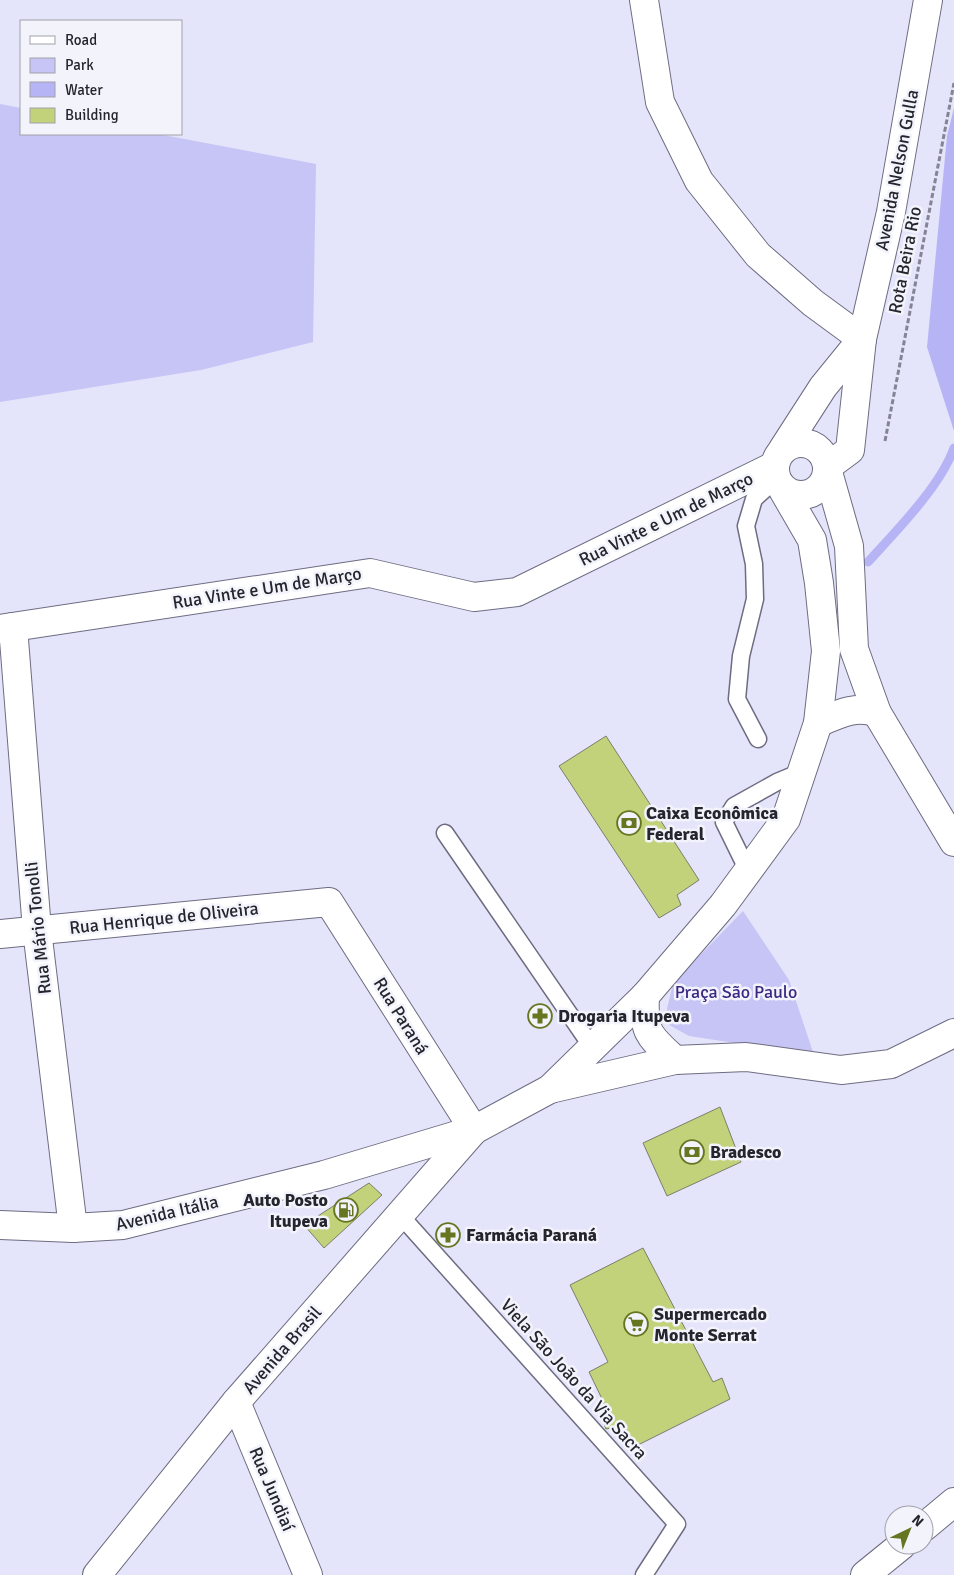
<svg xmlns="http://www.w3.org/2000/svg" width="954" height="1575" font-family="Signika,sans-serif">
  <rect width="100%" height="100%" fill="#e4e4fb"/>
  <!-- green -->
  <g fill="#c7c5f5">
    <path d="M0 104 21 108V134H158L316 164 313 342 201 370 0 402Z"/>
    <path d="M743 911 789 980 814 1055 689 1036 664 1022 673 983Z"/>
  </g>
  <!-- water -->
  <path fill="#b7b4f5" d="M954 108V431L927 347 947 136Z"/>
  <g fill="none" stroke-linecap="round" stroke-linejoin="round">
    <!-- stream -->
    <path stroke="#b7b4f5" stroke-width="9" d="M868 562C896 531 940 487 954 448"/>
  </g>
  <!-- building -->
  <g fill="#c1d27b" stroke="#7a7f6a">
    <path d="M606 736 699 880 677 895 681 905 659 918 559 766Z"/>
    <path d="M720 1107 741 1162 667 1196 643 1143Z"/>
    <path d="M369 1183 382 1195 324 1248 304 1225Z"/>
    <path d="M643 1248 713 1382 722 1378 730 1399 630 1449 617 1427 606 1429 597 1406 604 1403 589 1372 608 1362 570 1285Z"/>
  </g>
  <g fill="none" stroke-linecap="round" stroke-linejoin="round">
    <!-- service casing -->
    <g stroke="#6d6c81" stroke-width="19">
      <g id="service">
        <path d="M758 739 737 699 741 656 755 599 754 564 746 526 754 499 776 479"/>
        <path d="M445 833 592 1047"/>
        <path d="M748 871 724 822 734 806 777 782 801 772"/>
        <path d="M400 1215 677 1524 644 1575"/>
      </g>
    </g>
    <!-- minor casing -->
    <g stroke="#6d6c81" stroke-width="30">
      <g id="minor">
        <path d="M644 0 660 102 699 181 758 255 813 303 862 339"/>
        <path d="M0 934 329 902 474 1130"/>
        <path d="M924 1527 954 1502"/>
        <path d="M865 1575 902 1545"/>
      </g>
    </g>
    <!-- tertiary casing -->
    <g stroke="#6d6c81" stroke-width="30">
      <g id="tertiary">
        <path d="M783 449 823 387 862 339"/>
        <path d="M827 467 850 450 862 339 891 212 928 0"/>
      </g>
    </g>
    <!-- secondary casing -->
    <g stroke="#6d6c81" stroke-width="30">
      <g id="secondary">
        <path d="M13 627 37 930 73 1228"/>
        <path d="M0 1225 73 1228 123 1225 324 1175 474 1130"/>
        <path d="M236 1402 308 1575"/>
      </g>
    </g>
    <!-- primary casing -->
    <g stroke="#6d6c81" stroke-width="30">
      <g id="primary">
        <circle cx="801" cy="469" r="26"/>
        <path d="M828 472 849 546 854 649 877 713 954 842"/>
        <path d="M0 629 370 573 474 597 517 592 774 466"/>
        <path d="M818 723C836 715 857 704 877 713"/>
        <path d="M645 996C643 1033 649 1036 675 1060"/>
        <path d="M550 1089 675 1060 746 1057 841 1070 891 1064 954 1033"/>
        <path d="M97 1575 236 1402 474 1130 550 1089 645 996 723 905 786 819 818 723 826 651 819 583 812 540 783 490"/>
      </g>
    </g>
    <!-- path -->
    <path stroke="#848494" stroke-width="3" stroke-dasharray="5 2.5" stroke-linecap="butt" d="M885 441 954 83"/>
    <!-- service -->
    <use href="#service" stroke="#fff" stroke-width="16"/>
    <!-- minor -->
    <use href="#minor" stroke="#fff" stroke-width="28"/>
    <!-- tertiary -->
    <use href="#tertiary" stroke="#fff" stroke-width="28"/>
    <!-- secondary -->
    <use href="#secondary" stroke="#fff" stroke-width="28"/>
    <!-- primary -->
    <use href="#primary" stroke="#fff" stroke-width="28"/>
  </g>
  <!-- icons -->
  <defs>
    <g id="bank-ring" transform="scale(1.25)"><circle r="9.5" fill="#f3f3fc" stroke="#677521" stroke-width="1.5"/><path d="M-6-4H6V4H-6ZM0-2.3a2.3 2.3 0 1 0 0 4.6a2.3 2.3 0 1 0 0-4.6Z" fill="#677521"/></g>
    <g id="pharmacy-ring" transform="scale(1.25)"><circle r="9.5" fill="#f3f3fc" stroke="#677521" stroke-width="1.5"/><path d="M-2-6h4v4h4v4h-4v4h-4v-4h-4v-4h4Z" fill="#677521"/></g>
    <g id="fuel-ring" transform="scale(1.25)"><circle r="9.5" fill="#f3f3fc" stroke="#677521" stroke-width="1.5"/><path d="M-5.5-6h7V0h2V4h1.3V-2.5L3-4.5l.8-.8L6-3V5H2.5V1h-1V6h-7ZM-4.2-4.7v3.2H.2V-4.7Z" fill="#677521"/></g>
    <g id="supermarket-ring" transform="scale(1.25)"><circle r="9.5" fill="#f3f3fc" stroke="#677521" stroke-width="1.5"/><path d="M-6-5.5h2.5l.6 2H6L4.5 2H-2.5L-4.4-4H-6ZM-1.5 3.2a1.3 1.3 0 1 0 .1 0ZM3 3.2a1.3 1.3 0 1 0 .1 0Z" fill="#677521"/></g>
  </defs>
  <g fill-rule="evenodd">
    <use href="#bank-ring" x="629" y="823"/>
    <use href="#pharmacy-ring" x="540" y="1016"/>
    <use href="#bank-ring" x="692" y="1152"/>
    <use href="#fuel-ring" x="346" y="1210"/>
    <use href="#pharmacy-ring" x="448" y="1235"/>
    <use href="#supermarket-ring" x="636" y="1324"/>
  </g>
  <g text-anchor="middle" stroke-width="5" stroke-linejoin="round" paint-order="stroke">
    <!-- street labels -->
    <g font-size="18" fill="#25252d" stroke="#f3f3fc">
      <text transform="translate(897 170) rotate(-79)" y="6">Avenida Nelson Gulla</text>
      <text transform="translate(905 260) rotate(-79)" y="6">Rota Beira Rio</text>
      <text transform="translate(666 519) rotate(-26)" y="6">Rua Vinte e Um de Março</text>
      <text transform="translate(267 588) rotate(-9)" y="6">Rua Vinte e Um de Março</text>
      <text transform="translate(164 918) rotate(-6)" y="6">Rua Henrique de Oliveira</text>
      <text transform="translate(38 928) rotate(-96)" y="6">Rua Mário Tonolli</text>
      <text transform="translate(401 1016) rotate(58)" y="6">Rua Paraná</text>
      <text transform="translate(167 1213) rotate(-13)" y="6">Avenida Itália</text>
      <text transform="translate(282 1350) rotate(-49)" y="6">Avenida Brasil</text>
      <text transform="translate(574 1379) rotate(48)" y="6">Viela São João da Via Sacra</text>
      <text transform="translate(272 1489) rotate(67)" y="6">Rua Jundiaí</text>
    </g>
    <!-- poi labels -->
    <g font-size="18" font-weight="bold" fill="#25252d" stroke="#f3f3fc" text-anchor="start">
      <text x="646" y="819">Caixa Econômica<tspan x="646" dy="21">Federal</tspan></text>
      <text x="558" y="1022">Drogaria Itupeva</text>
      <text x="710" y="1158">Bradesco</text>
      <text x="328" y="1206" text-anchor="end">Auto Posto<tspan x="328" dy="21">Itupeva</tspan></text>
      <text x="466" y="1241">Farmácia Paraná</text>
      <text x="654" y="1320">Supermercado<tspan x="654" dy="21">Monte Serrat</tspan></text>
    </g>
    <!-- park labels -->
    <g font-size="18" fill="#3b2883" stroke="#f3f3fc">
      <text x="736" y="998">Praça São Paulo</text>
    </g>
  </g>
  <!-- legend -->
  <rect x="20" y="20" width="162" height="115" fill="#f3f3fc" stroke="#a1a1a9"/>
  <rect x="30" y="36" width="25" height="8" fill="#ffffff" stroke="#a1a1a9"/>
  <text x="65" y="45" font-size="15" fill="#25252d">Road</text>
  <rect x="30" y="58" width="25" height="15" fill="#c7c5f5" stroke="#a1a1a9"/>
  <text x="65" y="70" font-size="15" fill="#25252d">Park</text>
  <rect x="30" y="82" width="25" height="15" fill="#b7b4f5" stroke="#a1a1a9"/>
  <text x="65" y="95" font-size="15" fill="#25252d">Water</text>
  <rect x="30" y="108" width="25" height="15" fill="#c1d27b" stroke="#a1a1a9"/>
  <text x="65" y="120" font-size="15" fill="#25252d">Building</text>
  <!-- north arrow -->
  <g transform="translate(909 1530) rotate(43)"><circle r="24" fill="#f3f3fc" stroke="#a1a1a9"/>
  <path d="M0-4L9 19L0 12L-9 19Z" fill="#677521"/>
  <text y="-8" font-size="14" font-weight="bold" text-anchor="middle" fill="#25252d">N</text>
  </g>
</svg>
